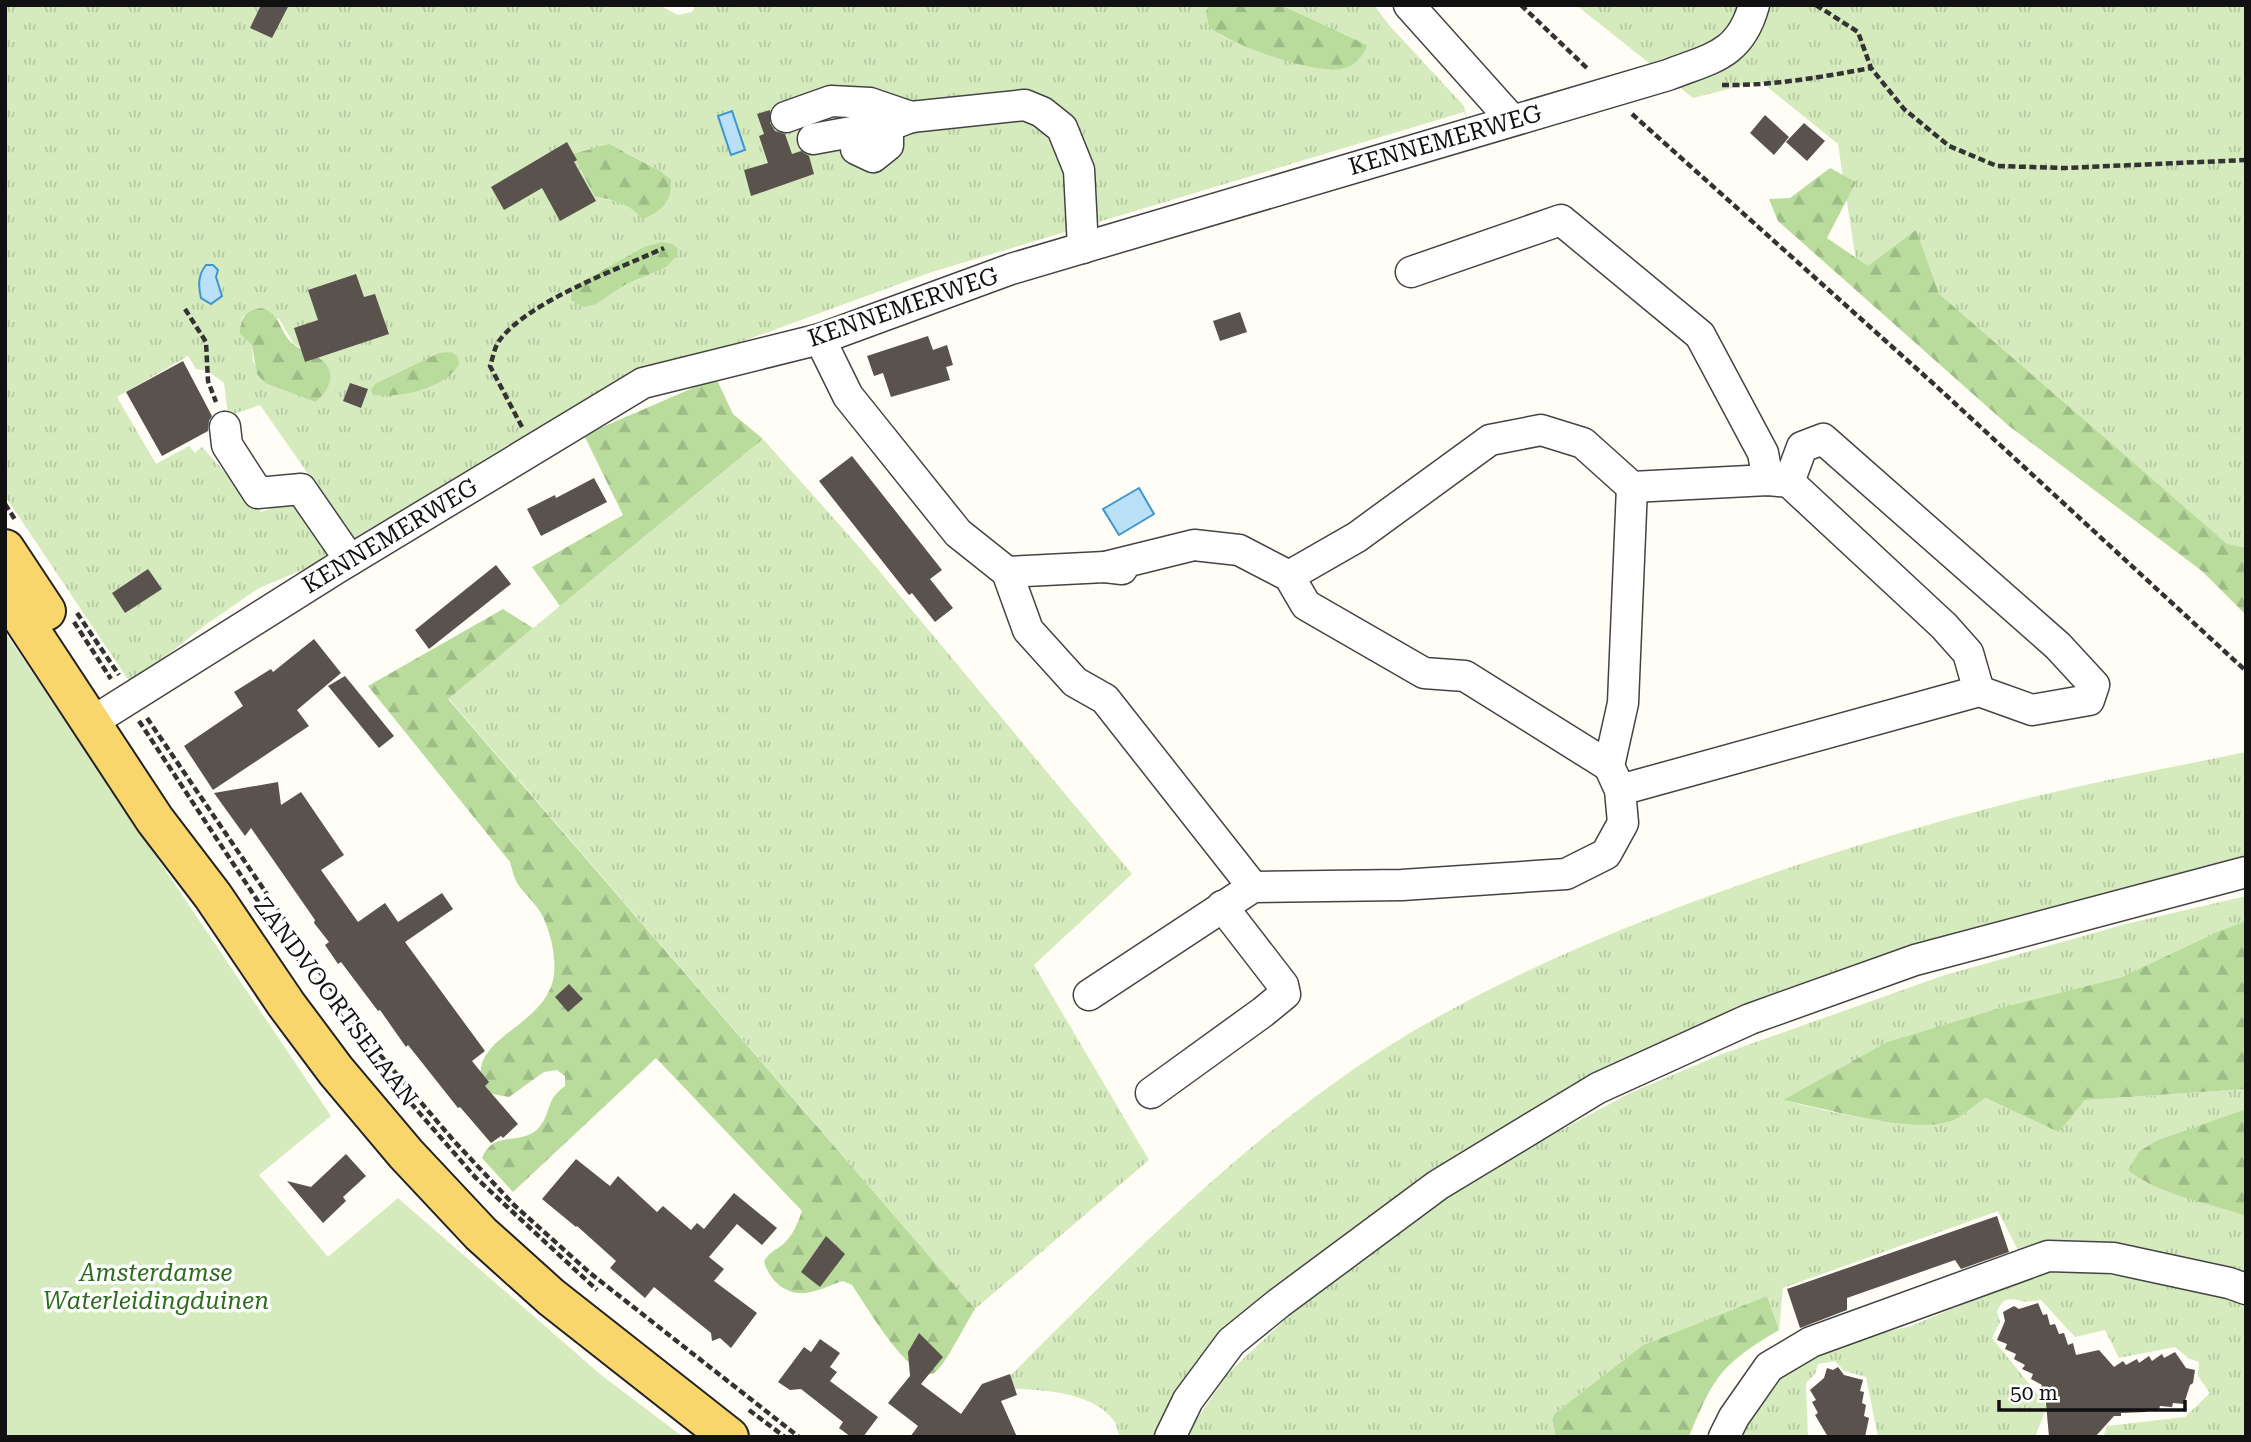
<svg xmlns="http://www.w3.org/2000/svg" width="2251" height="1442" font-family="'Roboto Serif',serif">
  <defs>
    <pattern id="grass-tufts" width="24" height="20" patternUnits="userSpaceOnUse" patternTransform="scale(1.75)"><rect width="24" height="20" fill="#d5ebbd"/><path d="M3 7l-1-3M5 7V3M7 7l1-3M15 17l-1-3M17 17v-4M19 17l1-3" fill="none" stroke="#b6c8a1"/></pattern>
    <pattern id="forest-firs" width="22" height="20" patternUnits="userSpaceOnUse" patternTransform="scale(1.75)"><rect width="22" height="20" fill="#b9dc9c"/><path d="M5 1l3.5 6h-7zM16 11l3.5 6h-7z" fill="#9ebc85"/></pattern>
  </defs>
  <rect width="100%" height="100%" fill="#fffdf5"/>
  <!-- grass -->
  <g fill="url(#grass-tufts)" fill-rule="evenodd">
    <path d="M5 5H659L678 15 692 12 696 5H1209L1206 11 1220 35 1274 57 1326 69H1343L1367 45 1281 5H1374L1389 25 1464 106 1468 123 1464 112 932 272 686 362 547 423 496 452 355 541 260 405 228 416 224 383 208 371 196 369 188 356 117 397 156 464 189 446 195 453 202 447 261 512 296 499 331 558 259 588 204 626 131 684 5 496ZM623 151 660 171 639 213 619 202 595 197ZM662 242 640 279 625 285 596 304 646 246ZM243 316 279 319 294 344 321 358 315 402 265 383 253 361 252 345 240 325Z"/>
    <path d="M1576 5H2246V594L1859 280 1838 144 1760 81 1693 98Z"/>
    <path d="M763 439 861 549 1132 874 1034 965 1149 1160 975 1309 448 698Z"/>
    <path d="M2246 752V872L2143 896 1658 1059 1305 1271 1159 1437H1120C1118 1432 1117 1425 1114 1421 1091 1389 1033 1390 998 1388 1117 1269 1239 1143 1381 1051 1462 999 1549 959 1638 923 1751 878 1868 840 1986 809 2071 786 2159 770 2246 752Z"/>
    <path d="M2246 896V921L2217 932 2122 977 1996 1009 1887 1042 1784 1100C1822 1111 1913 1131 1949 1122 1961 1119 1975 1105 1984 1098L2059 1131 2085 1100 2246 1089V1109L2185 1131 2216 1205 2246 1216V1277L2154 1250 2091 1241 2052 1247 2021 1256 1998 1211 1783 1288 1779 1330 1767 1296 1643 1345 1554 1414 1552 1421 1556 1437H1185L1227 1374 1327 1280 1383 1239 1494 1166 1630 1093 1722 1054 1945 975 2126 924Z"/>
    <path d="M2040 1272 2099 1273 2173 1286 2246 1303V1437H2103L2107 1426 2185 1417 2210 1393 2198 1376 2199 1362 2188 1358 2175 1347 2119 1358 2105 1330 2075 1337 2041 1300C2035 1300 2028 1303 2022 1301 2009 1298 2004 1297 1997 1311L2000 1322 1992 1338 2047 1406 2035 1437H1878L1866 1377 1844 1371 1835 1361 1818 1364 1815 1374 1806 1383 1808 1437H1739L1776 1373 1811 1350 1911 1326Z"/>
  </g>
  <!-- forest -->
  <g fill="url(#forest-firs)">
    <path d="M1209 5H1281L1367 45C1363 57 1353 68 1340 69 1308 73 1235 46 1209 27L1206 11Z"/>
    <path d="M609 144 660 171 671 180C672 201 662 212 642 219 632 205 612 199 595 197L573 154Z"/>
    <path d="M1830 168 1856 182 1827 238 1868 266 1916 230 1939 294 2227 544 2246 548V615L2202 571 2009 426 1778 221 1769 199 1790 198Z"/>
    <path d="M662 242 673 244 678 249 676 257 666 267 625 285 596 304 584 307 571 300V292L578 284 646 246Z"/>
    <path d="M261 308C281 313 279 332 293 344 300 350 310 352 318 357 338 370 331 390 315 402L265 383 257 374 252 345 240 334C240 318 245 311 261 308Z"/>
    <path d="M451 352 458 357 459 365C442 389 402 398 373 395L371 390 375 384 439 353Z"/>
    <path d="M716 378 733 414 763 439 560 606 532 567 623 515 584 435Z"/>
    <path d="M503 609 533 628 448 699 975 1309C967 1321 943 1369 934 1373 911 1384 864 1302 852 1285L843 1281C832 1284 822 1290 811 1292 788 1298 769 1281 764 1261 769 1253 774 1251 781 1246 793 1236 797 1225 802 1211L656 1058 513 1192 482 1158C494 1131 513 1145 534 1132 546 1124 547 1109 553 1098 556 1093 561 1089 565 1086V1076L557 1070 544 1072 509 1097 487 1093C483 1084 480 1076 481 1067 488 1033 548 1020 554 975 556 957 551 934 543 917 537 904 525 895 517 883 514 877 512 869 510 862L368 686Z"/>
    <path d="M2246 921V1089L2085 1100 2059 1132 1985 1098C1974 1105 1961 1119 1949 1122 1908 1133 1827 1109 1783 1100L1887 1042 1996 1009 2122 977 2217 932Z"/>
    <path d="M2246 1109V1216C2207 1202 2161 1196 2128 1170L2140 1151 2156 1141Z"/>
    <path d="M1767 1296 1779 1330C1722 1364 1714 1375 1689 1437H1556L1552 1420 1554 1414 1643 1345Z"/>
  </g>
  <!-- park -->
  <path fill="#d5ebbd" d="M5 632 331 1116 259 1175 328 1257 398 1198 600 1374 683 1437H5Z"/>
  <!-- water -->
  <g fill="#b9e0f7" stroke="#3f96cf" stroke-width="2">
    <path d="M732 111 745 150 731 155 718 116Z"/>
    <path d="M206 265H213L218 270 216 277 222 296 211 304 201 298C198 285 198 275 206 265Z"/>
    <path d="M1139 488 1154 514 1119 535 1103 509Z"/>
  </g>
  <!-- building -->
  <g fill="#5a524d">
    <path d="M261 5H289L272 38 250 28Z"/>
    <path d="M770 110V123L775 131 785 134 792 154 801 151 809 156 814 174 751 196 744 170 768 163 759 136 764 134 757 114Z"/>
    <path d="M1765 115 1789 137 1774 155 1750 133Z"/>
    <path d="M1804 123 1825 141 1807 161 1786 142Z"/>
    <path d="M567 142 577 160 574 162 596 201 560 221 542 188 504 210 491 187Z"/>
    <path d="M356 274 364 297 375 294 389 334 305 362 294 328 318 320 308 290Z"/>
    <path d="M1240 312 1247 332 1220 341 1213 321Z"/>
    <path d="M928 336 933 350 947 345 953 365 946 367 950 380 891 397 883 373 874 376 867 356Z"/>
    <path d="M183 361 212 416 209 421 208 431 162 456 126 392Z"/>
    <path d="M350 383 368 389 361 408 343 401Z"/>
    <path d="M852 456 942 570 930 579 953 608 935 622 912 593 909 595 819 481Z"/>
    <path d="M594 478 607 502 541 536 527 509 555 495 556 498Z"/>
    <path d="M496 565 511 584 429 649 415 630Z"/>
    <path d="M148 569 162 589 125 613 112 593Z"/>
    <path d="M314 639 341 673 297 710 309 726 213 790 184 746 243 706 234 692 271 669 273 672Z"/>
    <path d="M345 676 394 736 379 748 328 686Z"/>
    <path d="M278 782 281 805 301 792 344 855 321 870 358 922 385 903 398 922 442 893 453 909 405 942 485 1051 472 1061 489 1082 485 1086 518 1124 503 1138 501 1136 491 1143 460 1107 458 1108 408 1045 406 1047 380 1010 378 1011 341 962 338 964 325 945 329 942 314 923 315 920 251 828 245 836 214 793Z"/>
    <path d="M569 984 583 999 568 1012 555 997Z"/>
    <path d="M346 1154 366 1176 343 1197 346 1201 323 1223 287 1181 311 1187Z"/>
    <path d="M576 1159 610 1186 618 1176 657 1212 663 1206 691 1230 697 1223 704 1229 734 1193 777 1228 762 1245 737 1224 709 1257 724 1269 714 1281 757 1313 731 1348 720 1338 712 1341 711 1333 654 1287 645 1298 610 1268 616 1261 577 1226 576 1227 542 1199Z"/>
    <path d="M1997 1216 2009 1252 1961 1269 1955 1260 1847 1298V1310L1800 1328 1787 1289Z"/>
    <path d="M826 1236 845 1254 820 1287 801 1272Z"/>
    <path d="M2038 1303 2043 1315 2047 1314 2050 1325 2055 1324 2059 1334 2064 1333 2068 1345 2073 1343 2076 1355 2099 1350 2114 1367 2123 1361 2126 1365 2137 1359 2139 1363 2149 1356 2152 1361 2162 1354 2164 1358 2175 1352 2186 1368 2195 1370 2193 1383 2190 1385 2184 1404 2173 1403 2172 1407 2160 1406 2159 1410 2147 1409 2146 1412 2121 1413V1416H2114L2095 1437H2049L2045 1392 2040 1389 2042 1385 2031 1379 2033 1374 2022 1369 2025 1365 2014 1359 2016 1354 2005 1349 2007 1344 1997 1340 2005 1321 2003 1312 2014 1306 2019 1309Z"/>
    <path d="M919 1333 943 1357 921 1384 961 1414 982 1384 1010 1374 1017 1395 1001 1401 1017 1437H910L918 1426 888 1403 910 1376 908 1352Z"/>
    <path d="M820 1339 840 1353 830 1367 837 1372 830 1381 878 1417 863 1437H851L839 1428 843 1422 801 1389 790 1390 778 1382 804 1347 811 1352Z"/>
    <path d="M1838 1367 1844 1375 1863 1380 1860 1391 1864 1392 1862 1403 1866 1405 1864 1416 1869 1418 1865 1437H1828L1815 1415 1818 1413 1812 1402 1816 1400 1810 1390 1824 1378 1827 1368 1833 1370Z"/>
  </g>
  <g fill="none" stroke-linecap="round" stroke-linejoin="round">
    <!-- minor casing -->
    <g stroke="#444" stroke-width="33">
      <g id="minor">
        <path d="M1409 5 1512 120"/>
        <path d="M786 117 831 101 870 103 911 117 888 126 857 131"/>
        <path d="M911 117 1025 105 1042 112 1062 128 1079 170 1083 248"/>
        <path d="M813 139 857 131 856 149 873 157 888 145V126"/>
        <path d="M1411 272 1561 220 1700 335 1763 453 1768 480"/>
        <path d="M820 339 848 396 958 533 1007 572 1028 630 1075 682 1105 699 1253 887"/>
        <path d="M225 427 227 445 258 493 301 489 350 560"/>
        <path d="M1105 567 1194 545 1239 550 1289 576 1306 605 1424 673 1465 676 1609 766"/>
        <path d="M1007 572 1105 567 1122 569"/>
        <path d="M1289 576 1357 537 1490 440 1541 430 1583 443 1632 487 1768 480 1789 482 1944 626 1968 653 1979 691"/>
        <path d="M92 722 337 568 643 383 820 339 1011 269 1668 75C1711 58 1740 56 1754 5"/>
        <path d="M1620 790 1979 691 2032 710 2089 700 2094 685 2058 646 1823 439 1802 447 1789 482"/>
        <path d="M1089 995 1253 887 1402 885 1566 874 1606 854 1623 823 1620 790 1609 766 1623 703 1632 487"/>
        <path d="M1151 1093 1263 1012 1285 994 1283 985 1222 906"/>
        <path d="M1170 1437 1188 1400 1231 1342 1279 1303 1438 1185 1598 1088 1750 1019 1915 960 2246 872"/>
        <path d="M1724 1437 1734 1417 1769 1367 1811 1342 2048 1256 2113 1258 2229 1283 2246 1289"/>
      </g>
    </g>
    <!-- major casing -->
    <g stroke="#222" stroke-width="42">
      <g id="major">
        <path d="M5 549 46 611"/>
        <path d="M5 592 155 820 213 896 286 1004 336 1071 406 1154 481 1234 551 1297 729 1437"/>
      </g>
    </g>
    <!-- path -->
    <g stroke="#333" stroke-width="4.5" stroke-dasharray="7 3.5" stroke-linecap="butt">
      <path d="M1521 5 1589 70"/>
      <path d="M1816 5 1858 32 1871 68 1904 109 1949 146 1997 166 2065 168 2246 160"/>
      <path d="M1722 85C1771 86 1822 77 1871 68"/>
      <path d="M1632 114 1936 386 2246 671"/>
      <path d="M185 309 206 342 208 381 216 402"/>
      <path d="M522 427 490 366C493 358 494 348 499 341 527 302 618 269 664 248"/>
      <path d="M5 504 16 521"/>
      <path d="M77 613 119 675"/>
      <path d="M74 622 111 679"/>
      <path d="M147 718 363 1035 454 1141 514 1205 590 1273 799 1437"/>
      <path d="M139 721 271 921"/>
      <path d="M276 929 370 1056 475 1177 597 1290"/>
      <path d="M749 1410 785 1437"/>
    </g>
    <!-- minor -->
    <use href="#minor" stroke="#fff" stroke-width="30"/>
    <!-- major -->
    <use href="#major" stroke="#f9d66b" stroke-width="38"/>
  </g>
  <g text-anchor="middle" stroke-width="7" stroke-linejoin="round" paint-order="stroke">
    <!-- street labels -->
    <g font-size="24" fill="#111" stroke="#fff">
      <text transform="translate(1445 140) rotate(-16)" y="8">KENNEMERWEG</text>
      <text transform="translate(903 307) rotate(-19)" y="8">KENNEMERWEG</text>
      <text transform="translate(390 536) rotate(-31)" y="8">KENNEMERWEG</text>
      <text transform="translate(336 1002) rotate(53)" y="8">ZANDVOORTSELAAN</text>
    </g>
    <!-- park labels -->
    <g font-size="24" font-style="italic" fill="#2f6b1f" stroke="#fff">
      <text x="156" y="1281">Amsterdamse<tspan x="156" dy="28">Waterleidingduinen</tspan></text>
    </g>
  </g>
  <!-- border -->
  <rect width="2251" height="1442" fill="none" stroke="#111111" stroke-width="14"/>
  <!-- scale -->
  <path d="M1999 1400v10h186v-10" fill="none" stroke="#111111" stroke-width="3.5"/>
  <text x="2010" y="1400" font-size="21" fill="#111111" stroke="#ffffff" stroke-width="5" paint-order="stroke">50 m</text>
</svg>
